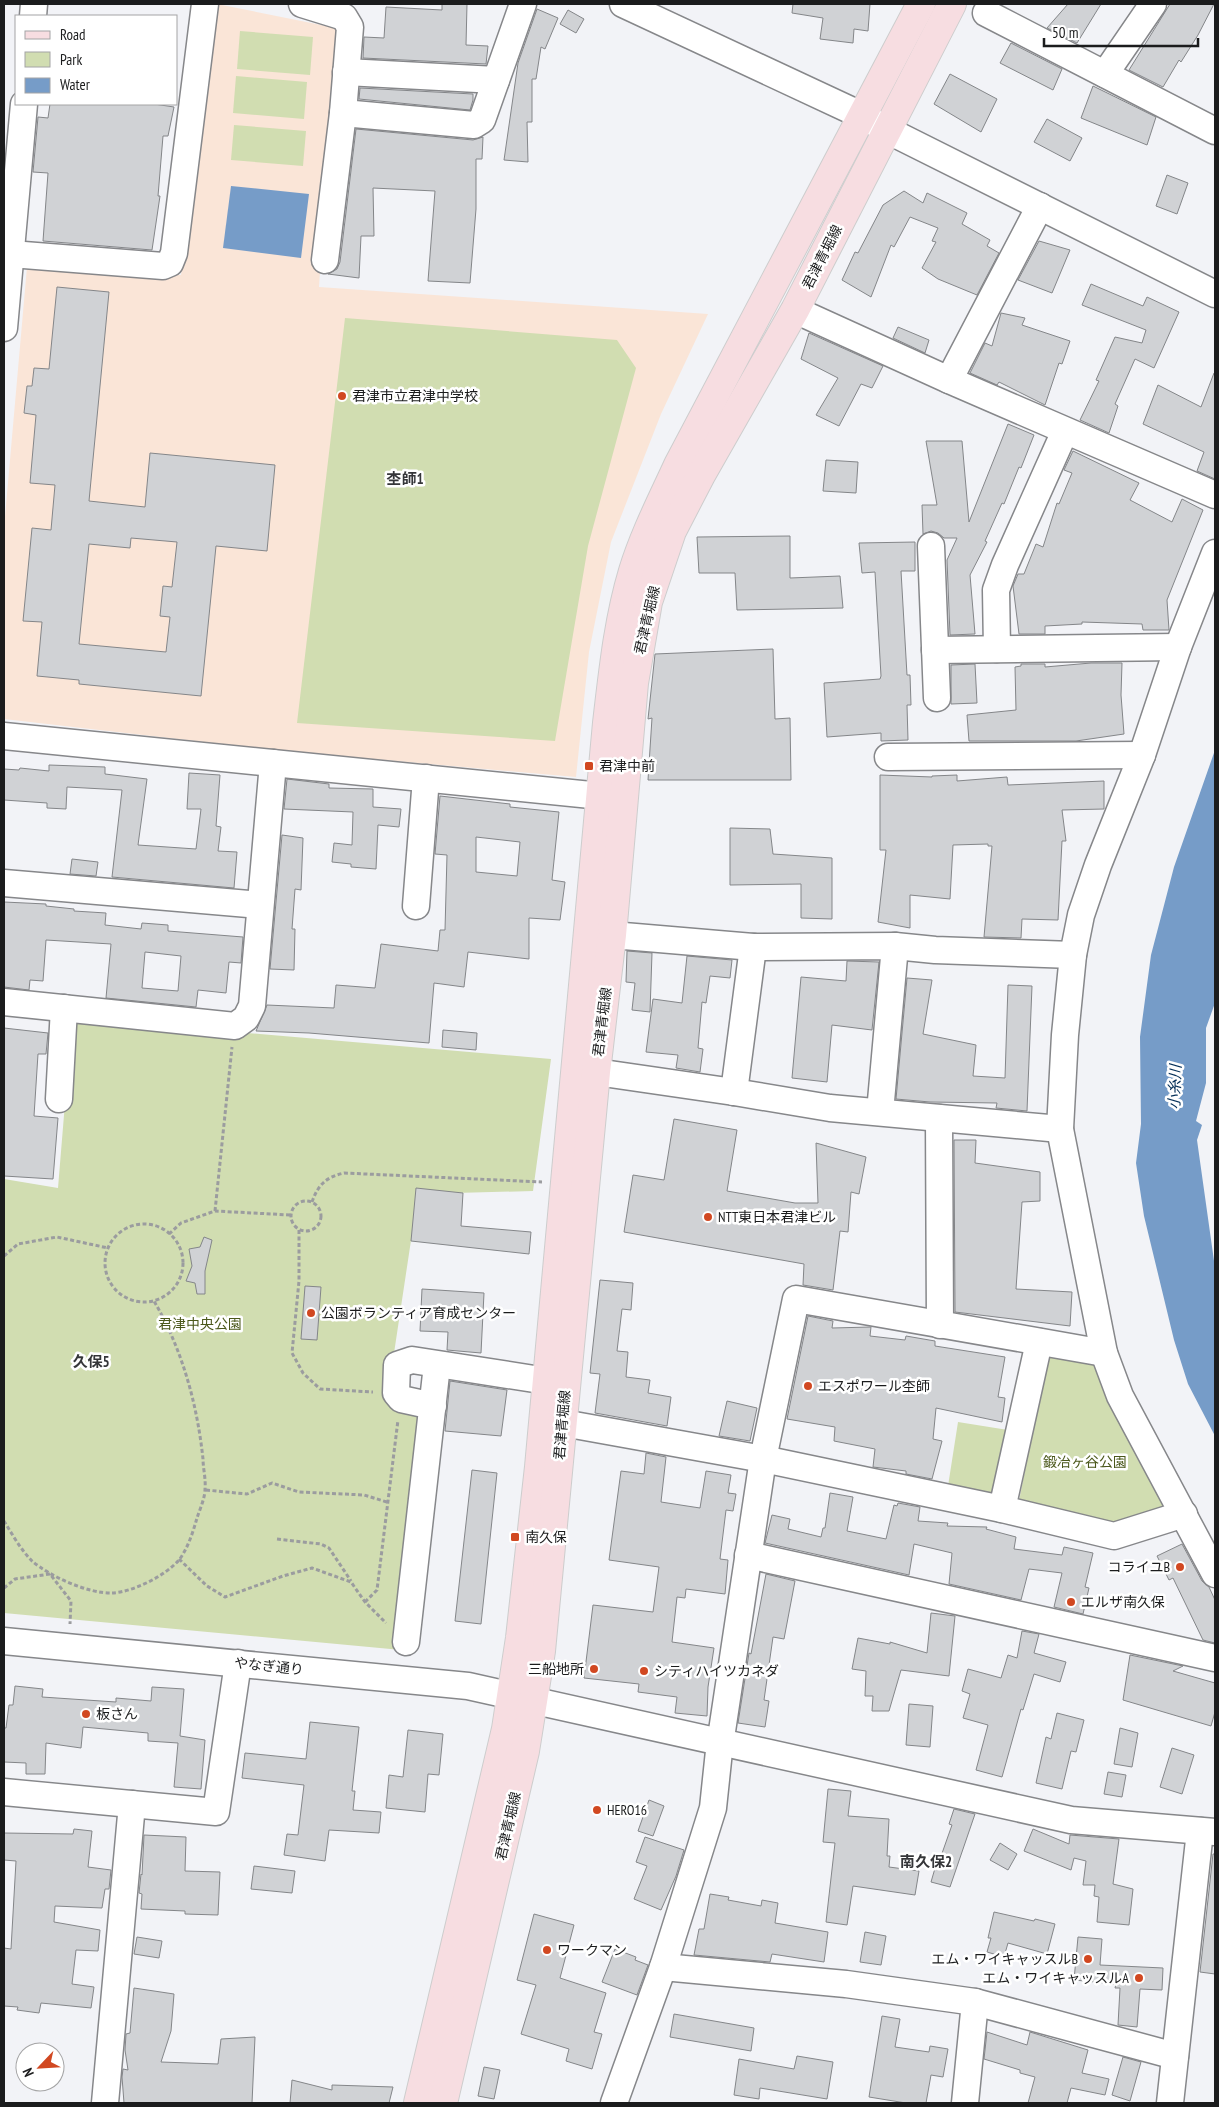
<svg xmlns="http://www.w3.org/2000/svg" width="1219" height="2107" font-family="'PT Sans Narrow','Noto Sans JP',sans-serif">
  <rect width="100%" height="100%" fill="#f2f3f7"/>
  <!-- education -->
  <path fill="#fae5d7" d="M217 4 336 28 319 287 708 314 661 414 611 542 589 652 576 777 283 751 4 719V528L27 267 181 275Z"/>
  <!-- green -->
  <g fill="#d1ddb1">
    <path d="M240 31 313 37 310 75 237 69Z"/>
    <path d="M236 76 307 82 304 119 233 113Z"/>
    <path d="M234 125 306 131 303 166 231 160Z"/>
    <path d="M345 318 617 340 636 368 588 546 555 741 297 723Z"/>
    <path d="M72 1018 551 1059 533 1191 418 1194 388 1393 439 1415 412 1651 4 1613V1179L58 1188Z"/>
    <path d="M1048 1353 1092 1359 1171 1502 1165 1513 1119 1528 1019 1501Z"/>
    <path d="M958 1422 1008 1430 997 1488 990 1494 948 1486Z"/>
  </g>
  <!-- water -->
  <g fill="#769cc8">
    <path d="M231 186 309 194 301 258 223 248Z"/>
    <path d="M1215 750V1003L1206 1028V1083L1196 1121 1202 1125 1197 1140 1215 1268V1436L1188 1384 1174 1340 1144 1216 1136 1163 1141 1124 1140 1037 1151 955 1174 867Z"/>
  </g>
  <!-- building -->
  <g fill="#d0d2d5" stroke="#848689" fill-rule="evenodd">
    <path d="M442 4H467L466 45 488 46 486 64 363 58 364 37 384 38 386 7 442 10Z"/>
    <path d="M793 4H870L868 31 854 29 853 43 820 39 823 18 792 13Z"/>
    <path d="M1068 4H1101L1077 43 1047 28Z"/>
    <path d="M1170 4H1214L1198 35 1181 62 1179 60 1163 87 1129 70Z"/>
    <path d="M537 9 558 18 545 49 541 47 536 79H532V122H527L528 162 504 160 518 63Z"/>
    <path d="M568 10 584 19 576 33 560 24Z"/>
    <path d="M1011 43 1062 69 1053 90 1000 63Z"/>
    <path d="M950 74 997 99 981 132 934 104Z"/>
    <path d="M1093 86 1156 117 1147 145 1081 118Z"/>
    <path d="M360 88 473 94V100L470 110 359 99Z"/>
    <path d="M50 104H154L174 107 168 136H163L158 196H160L152 250 43 241 48 173 33 172 38 117 48 118Z"/>
    <path d="M1047 119 1082 138 1070 161 1034 142Z"/>
    <path d="M356 129 473 140 483 137 482 159H476V209L470 283 428 281 435 191 373 188 374 236H361L359 278 328 274 337 269 340 262Z"/>
    <path d="M1167 175 1188 183 1177 214 1156 206Z"/>
    <path d="M904 191 923 203 927 193 967 213 962 224 990 240 987 246 999 253 977 295 938 279 922 268 936 242 932 241 938 228 910 217 894 247 891 245 871 297 842 280 855 252 858 253 883 205Z"/>
    <path d="M1039 241 1070 250 1052 293 1018 280Z"/>
    <path d="M1091 284 1143 306 1147 297 1179 312 1154 368 1135 359 1115 404 1118 406 1109 433 1080 420 1099 381 1096 380 1115 337 1142 343 1146 330 1082 305Z"/>
    <path d="M57 287 109 292 89 501 145 507 150 453 275 465 267 551 216 546 201 696 79 684V680L37 676 42 622 23 621 32 528 51 530 55 485 30 483 36 415 24 413 27 386H32L34 368 49 369ZM131 538 177 542 172 587 163 586 160 616 170 617 166 652 79 644 89 544 130 548Z"/>
    <path d="M1001 313 1025 318 1022 325 1070 341 1062 364 1059 363 1045 405 999 382 997 385 970 373 985 343 992 346Z"/>
    <path d="M898 327 929 340 925 353 893 338Z"/>
    <path d="M809 333 883 366 872 388 861 384 839 426 816 415 838 378 801 359Z"/>
    <path d="M1214 373H1215V479L1197 471 1204 452 1143 424 1158 385 1201 407Z"/>
    <path d="M1008 424 1034 435 1021 468 1019 467 1004 504 1002 503 985 541 987 542 970 575 975 634 950 635 947 560 957 538H944L938 533 931 531 923 534 922 505H937L926 441H962L969 522Z"/>
    <path d="M1073 451 1139 483 1130 500 1172 522 1182 499 1203 510 1167 600 1169 630H1143L1142 624 1082 622V624L1045 626V634H1019L1013 586 1018 574H1024L1036 544 1043 547 1057 503 1059 504 1072 473 1064 470Z"/>
    <path d="M826 460 858 462 856 493 823 491Z"/>
    <path d="M790 536V578L840 576 843 608 737 610 735 573H699L697 537Z"/>
    <path d="M915 542V571H901L907 675H910L911 705H907L908 740 881 741V733L827 737 824 683 880 679 881 676 875 572 862 573 859 543Z"/>
    <path d="M773 649 775 719 790 718 791 780H648L652 718 648 719 655 654Z"/>
    <path d="M1091 663H1122L1121 695 1124 734 1076 741H969L967 715 1016 710 1015 667 1021 666V664H1045V667Z"/>
    <path d="M975 664 977 703 951 704V665Z"/>
    <path d="M49 765 105 767V774L147 779 138 845 196 849 201 809H187L189 773 220 775 216 826 221 827 218 851 237 852 234 888 112 877 122 790 67 787 66 809 47 808V803L4 800V769L19 770 20 768 49 771Z"/>
    <path d="M880 775 932 777V776L957 775V781L1007 777 1008 785 1104 781V809L1062 810 1066 841H1062L1058 920 1022 919 1021 938 984 937 992 846H988V844L953 845 950 899 910 895V928L878 922 886 850H880Z"/>
    <path d="M287 779 329 784V788L373 789V807L401 809 399 827 378 825 376 869 351 867V864L332 862 334 843 352 845 353 812 284 809Z"/>
    <path d="M440 796 510 804V807L559 812 552 880 565 882 560 920 529 918V959L468 952 464 987 434 983 429 1043 309 1033 256 1031 267 1005 334 1008 336 985 375 988 381 944 438 951 440 930H445L447 855 435 854ZM476 837 520 842 517 876 476 872Z"/>
    <path d="M730 828 770 829 773 854 832 858V919L801 918V884L730 885Z"/>
    <path d="M282 835 303 838 301 890 295 889 292 929H295L294 970 270 969Z"/>
    <path d="M72 859 98 862 96 876 70 874Z"/>
    <path d="M4 902 46 904V906L74 909V911L106 913 105 925 141 929 142 923 168 925V931L243 937 241 963 229 962 226 993 198 990 196 1007 106 998 111 944 46 940 43 981 30 980 29 990 4 987ZM145 952 181 956 178 991 142 988Z"/>
    <path d="M627 951 652 953 650 1012 632 1010 635 983 626 982Z"/>
    <path d="M687 956 732 960 730 978 710 976 706 1003 702 1002 698 1048 703 1049 700 1072 676 1068 678 1055 646 1052 653 999 682 1003Z"/>
    <path d="M847 961 879 962 872 1030 832 1025 827 1082 792 1078 801 977 846 981Z"/>
    <path d="M907 978 932 980 923 1034 976 1045 973 1076 1005 1078 1008 985 1032 986 1027 1111 996 1108 997 1103 930 1102 896 1099Z"/>
    <path d="M4 1028 48 1033 46 1054H38L34 1116 58 1118 53 1179 4 1176Z"/>
    <path d="M443 1030 477 1033 476 1050 442 1047Z"/>
    <path d="M674 1119 737 1130 727 1191 795 1203H818L816 1143 866 1157 859 1194 851 1192 848 1232 840 1231 833 1290 803 1285 804 1264 624 1232 633 1175 664 1180Z"/>
    <path d="M954 1140H976L975 1163 1040 1172V1201L1022 1202 1016 1289 1072 1292 1070 1326 955 1312Z"/>
    <path d="M416 1188 463 1193 461 1226 531 1232 529 1254 411 1241Z"/>
    <path d="M204 1237 212 1240 205 1271V1294H197L195 1283 186 1281 192 1266 189 1249 200 1247Z"/>
    <path d="M600 1280 633 1283 631 1310 622 1309 617 1351 628 1352 626 1377 650 1380 648 1393 671 1397 667 1426 595 1413 600 1374 590 1373Z"/>
    <path d="M305 1286 321 1287 317 1340 301 1339Z"/>
    <path d="M422 1289 484 1293 481 1353 447 1350 448 1332 420 1331Z"/>
    <path d="M808 1316 833 1321 832 1328 871 1327 870 1336 905 1340 906 1336 935 1341V1346L1005 1357 998 1397 1005 1398 1002 1422 936 1408 933 1439 942 1441 932 1479 906 1474V1471L873 1467 875 1449 834 1441 835 1427 787 1419Z"/>
    <path d="M450 1381 507 1390 501 1436 445 1431Z"/>
    <path d="M727 1401 757 1408 750 1441 719 1436Z"/>
    <path d="M646 1453 666 1457 661 1502 700 1508 706 1471 731 1475 728 1493 736 1494 733 1511 726 1510 720 1559 728 1560 725 1594 686 1589 685 1598 677 1597 672 1642 714 1648 708 1687 707 1716 675 1713 677 1697 638 1692 639 1684 584 1678 593 1605 653 1612 659 1567 609 1560 621 1471 644 1474Z"/>
    <path d="M472 1470 497 1473 481 1624 455 1621Z"/>
    <path d="M830 1493 853 1497 847 1531 886 1539 894 1505 897 1506 898 1503 920 1507 918 1521 948 1523 947 1526 987 1527 986 1529 1016 1537 1014 1549 1062 1555 1064 1547 1093 1553 1085 1587 1089 1588 1083 1614 1054 1607 1062 1573 1029 1569 1021 1600 949 1584 952 1553 914 1544 909 1575 765 1543 772 1515 790 1519 788 1529 821 1537 823 1528H825Z"/>
    <path d="M1182 1544 1202 1581 1209 1587 1215 1600V1643L1203 1640 1173 1578 1169 1580 1157 1556Z"/>
    <path d="M766 1574 795 1581 784 1639 773 1637 764 1700 769 1701 765 1727 738 1723 749 1653 751 1654Z"/>
    <path d="M931 1613 955 1616 949 1676 901 1670 889 1711H872L873 1696H865L866 1671 852 1669 858 1638 890 1644V1642L927 1653Z"/>
    <path d="M1022 1631 1039 1634 1034 1653 1066 1662 1060 1682 1034 1674 1023 1710 1021 1709 1002 1777 976 1770 988 1725 963 1718 970 1694 962 1691 968 1669 1001 1678 1008 1655 1017 1658Z"/>
    <path d="M1130 1655 1183 1666 1173 1671 1215 1683V1712L1211 1726 1123 1700Z"/>
    <path d="M15 1686 43 1689 42 1697 116 1702V1698L151 1701 152 1687 184 1689 180 1736 205 1740 201 1789 174 1787 178 1743 148 1741V1733L83 1727 81 1748 46 1743 45 1774H26V1763L4 1762V1728H6L9 1705H13Z"/>
    <path d="M909 1704 933 1706 930 1747 906 1745Z"/>
    <path d="M1057 1713 1084 1720 1076 1752 1071 1751 1062 1789 1036 1783 1046 1737 1051 1739Z"/>
    <path d="M310 1722 359 1727 352 1791H355L353 1810 381 1812 379 1833 329 1830 325 1861 284 1855 287 1834 298 1835 304 1785 242 1778 245 1753 306 1759Z"/>
    <path d="M1120 1728 1138 1733 1132 1767 1114 1764Z"/>
    <path d="M408 1730 443 1734 439 1775 428 1774 425 1812 386 1808 389 1775 403 1777Z"/>
    <path d="M1172 1748 1194 1755 1182 1794 1160 1787Z"/>
    <path d="M1108 1772 1126 1775 1122 1797 1104 1794Z"/>
    <path d="M828 1789 851 1791 848 1816 889 1819 887 1856H890L889 1867 919 1871 915 1895 853 1886 847 1925 826 1922 835 1843 823 1842Z"/>
    <path d="M649 1800 664 1806 653 1836 638 1831Z"/>
    <path d="M954 1809 975 1814 950 1887 931 1882 938 1858 940 1859 952 1825 949 1824Z"/>
    <path d="M74 1829 92 1831 88 1867 111 1870 109 1889H105L102 1908 55 1906 54 1922 100 1930 98 1951 76 1950 72 1984 94 1987 91 2008 41 2003 39 2013 17 2010 18 2007 4 2006V1948L11 1949 16 1861 4 1860V1833L73 1834Z"/>
    <path d="M1033 1829 1069 1844 1070 1835 1119 1839 1113 1884 1133 1889 1129 1925 1097 1922 1099 1897 1094 1896 1095 1885H1083L1086 1861 1074 1858 1071 1870 1024 1851Z"/>
    <path d="M144 1835 186 1837 185 1871 220 1872 218 1915 185 1914V1911L141 1909 142 1894 139 1893 141 1874 142 1875Z"/>
    <path d="M645 1837 684 1850 676 1876 661 1910 634 1899 647 1866 636 1862Z"/>
    <path d="M1000 1843 1017 1854 1008 1870 990 1860Z"/>
    <path d="M1213 1854H1215V1974L1200 1972Z"/>
    <path d="M254 1866 295 1871 292 1893 251 1889Z"/>
    <path d="M710 1894 729 1897 728 1900 761 1906 762 1900 778 1903 775 1923 828 1932 824 1962 772 1954 770 1962 694 1955 699 1929H704Z"/>
    <path d="M994 1912 1034 1921 1035 1919 1055 1924 1047 1954 1008 1943 1004 1957 987 1952 991 1938H988Z"/>
    <path d="M534 1914 574 1925 560 1978 606 1993 594 2032 602 2034 592 2069 566 2061 569 2049 521 2034 536 1985 517 1980Z"/>
    <path d="M865 1932 886 1936 881 1965 860 1962Z"/>
    <path d="M137 1937 162 1941 159 1958 134 1954Z"/>
    <path d="M1078 1937 1102 1939 1100 1965 1163 1968 1162 1990 1140 1989 1137 2027 1118 2025 1120 1988H1115L1116 1984 1074 1980Z"/>
    <path d="M615 1949 636 1957 635 1960 648 1965 637 1995 602 1982Z"/>
    <path d="M134 1988 174 1994 171 2031 161 2062 218 2064 221 2039 255 2037 252 2103H124L122 2077 123 2069 128 2070 125 2050 126 2034 130 2033Z"/>
    <path d="M674 2014 754 2028 751 2051 670 2037Z"/>
    <path d="M882 2016 900 2019 895 2047 929 2052 930 2046 948 2049 943 2077 931 2075 926 2103H906L869 2097Z"/>
    <path d="M987 2032 1027 2045 1030 2032 1088 2050 1082 2073 1109 2079 1105 2095 1071 2088 1067 2103H1028L1035 2077 1020 2073V2070L984 2059Z"/>
    <path d="M797 2056 833 2062 827 2099 760 2088 759 2099 734 2095 739 2059 794 2069Z"/>
    <path d="M1123 2057 1141 2062 1130 2101 1112 2095Z"/>
    <path d="M484 2067 500 2070 494 2099 478 2096Z"/>
    <path d="M292 2080 332 2090V2085L393 2087 389 2103H290Z"/>
  </g>
  <g fill="none" stroke-linecap="round" stroke-linejoin="round">
    <!-- minor casing -->
    <g stroke="#86878a" stroke-width="29">
      <g id="minor">
        <path d="M302 4 344 17 350 27 343 113 325 260"/>
        <path d="M623 4 861 115 887 130 1215 294"/>
        <path d="M986 13 1215 131"/>
        <path d="M33 16 34 4"/>
        <path d="M346 72 496 80"/>
        <path d="M1105 74 1153 4"/>
        <path d="M343 113 474 125 482 120 523 4"/>
        <path d="M11 254 163 266 170 263 174 253 205 4"/>
        <path d="M795 310 949 380 1215 495"/>
        <path d="M4 328 24 104"/>
        <path d="M949 380 1040 206"/>
        <path d="M931 546 937 698"/>
        <path d="M1215 553 1178 647 1142 755 1098 865 1081 915 1073 955 1065 1035 1060 1129 1104 1353 1120 1396 1215 1574"/>
        <path d="M997 649 996 590 1005 565 1065 431"/>
        <path d="M935 650 1178 647"/>
        <path d="M4 736 601 796"/>
        <path d="M888 757 1142 755"/>
        <path d="M4 883 260 905"/>
        <path d="M416 906 426 778"/>
        <path d="M612 935 753 947 895 946 935 950 1073 955"/>
        <path d="M4 1002 235 1026 246 1018 252 1006 273 763"/>
        <path d="M596 1072 734 1092 830 1108 1060 1129"/>
        <path d="M734 1092 753 947"/>
        <path d="M59 1099 64 1008"/>
        <path d="M880 1112 895 946"/>
        <path d="M939 1118 940 1325"/>
        <path d="M433 1406 401 1399 396 1393 397 1365 412 1360 547 1381"/>
        <path d="M563 1423 763 1459 1002 1509 1114 1536 1184 1514"/>
        <path d="M1002 1509 1039 1342"/>
        <path d="M748 1555 1215 1658"/>
        <path d="M4 1641 468 1686 1071 1820 1215 1832"/>
        <path d="M406 1642 437 1365"/>
        <path d="M4 1792 216 1812 238 1663"/>
        <path d="M663 1967 846 1984 975 2002 1175 2056"/>
        <path d="M105 2103 132 1804"/>
        <path d="M614 2103 663 1967 713 1808 719 1751 763 1459 796 1299 1104 1353"/>
        <path d="M965 2103 975 2002"/>
        <path d="M1170 2103 1200 1831"/>
      </g>
    </g>
    <!-- major casing -->
    <g stroke="#cdcdcd" stroke-width="30">
      <g id="major">
        <path d="M418 2103 506 1729 520 1638 539 1467 607 723C613 672 618 621 633 571 644 535 662 500 678 465L921 4"/>
        <path d="M443 2103 525 1751 541 1651 596 1072 612 935 634 683 648 602 672 531 701 475 795 310 952 4"/>
      </g>
    </g>
    <!-- path -->
    <g stroke="#9b9c9f" stroke-width="3" stroke-dasharray="4 2.5" stroke-linecap="butt">
      <circle cx="306" cy="1216" r="15"/>
      <path d="M312 1202C318 1185 326 1177 344 1173L542 1182"/>
      <path d="M215 1211 232 1047"/>
      <circle cx="144" cy="1263" r="39"/>
      <path d="M299 1230V1281L292 1353 303 1373 320 1389 373 1392"/>
      <path d="M169 1234 181 1223 215 1211 290 1215"/>
      <path d="M4 1256 18 1244 57 1237 108 1248"/>
      <path d="M206 1490 247 1494 272 1483 299 1492 364 1495 387 1502"/>
      <path d="M4 1521C12 1534 21 1550 32 1561 49 1576 89 1594 112 1593 133 1592 165 1576 179 1560 188 1548 193 1532 197 1518 200 1509 205 1498 205 1489 206 1479 203 1468 203 1459 197 1403 182 1349 154 1301"/>
      <path d="M277 1539 321 1544 329 1548 351 1581"/>
      <path d="M179 1559 207 1586 225 1597 283 1576 312 1568 351 1582 365 1602 386 1623"/>
      <path d="M4 1588 15 1579 50 1574 71 1601 70 1624"/>
      <path d="M365 1602 377 1590 398 1420"/>
    </g>
    <!-- minor -->
    <use href="#minor" stroke="#fff" stroke-width="26"/>
    <!-- major -->
    <use href="#major" stroke="#f7dde1" stroke-width="28"/>
  </g>
  <!-- markers -->
  <g fill="#d14821" stroke="#fff" stroke-width="2">
    <circle cx="342" cy="396" r="5"/>
    <rect x="584" y="761" width="10" height="10" rx="2.5"/>
    <circle cx="708" cy="1217" r="5"/>
    <circle cx="311" cy="1313" r="5"/>
    <circle cx="808" cy="1386" r="5"/>
    <rect x="510" y="1532" width="10" height="10" rx="2.5"/>
    <circle cx="1180" cy="1567" r="5"/>
    <circle cx="1071" cy="1602" r="5"/>
    <circle cx="594" cy="1669" r="5"/>
    <circle cx="644" cy="1671" r="5"/>
    <circle cx="86" cy="1714" r="5"/>
    <circle cx="597" cy="1810" r="5"/>
    <circle cx="547" cy="1950" r="5"/>
    <circle cx="1088" cy="1959" r="5"/>
    <circle cx="1139" cy="1978" r="5"/>
  </g>
  <g text-anchor="middle" stroke-width="5" stroke-linejoin="round" paint-order="stroke">
    <!-- street labels -->
    <g font-size="14" fill="#1b1c1d" stroke="#fff">
      <text transform="translate(822 257) rotate(-63)" y="5">君津青堀線</text>
      <text transform="translate(647 620) rotate(-77)" y="5">君津青堀線</text>
      <text transform="translate(602 1022) rotate(-83)" y="5">君津青堀線</text>
      <text transform="translate(562 1425) rotate(-85)" y="5">君津青堀線</text>
      <text transform="translate(269 1666) rotate(6)" y="5">やなぎ通り</text>
      <text transform="translate(508 1826) rotate(-77)" y="5">君津青堀線</text>
    </g>
    <!-- poi labels -->
    <g font-size="14" fill="#1b1c1d" stroke="#fff" text-anchor="start">
      <text x="352" y="401">君津市立君津中学校</text>
      <text x="599" y="771">君津中前</text>
      <text x="718" y="1222">NTT東日本君津ビル</text>
      <text x="321" y="1318">公園ボランティア育成センター</text>
      <text x="818" y="1391">エスポワール杢師</text>
      <text x="525" y="1542">南久保</text>
      <text x="1170" y="1572" text-anchor="end">コライユB</text>
      <text x="1081" y="1607">エルザ南久保</text>
      <text x="584" y="1674" text-anchor="end">三船地所</text>
      <text x="654" y="1676">シティハイツカネダ</text>
      <text x="96" y="1719">板さん</text>
      <text x="607" y="1815">HERO16</text>
      <text x="557" y="1955">ワークマン</text>
      <text x="1078" y="1964" text-anchor="end">エム・ワイキャッスルB</text>
      <text x="1129" y="1983" text-anchor="end">エム・ワイキャッスルA</text>
    </g>
    <!-- park labels -->
    <g font-size="14" fill="#4b581b" stroke="#fff">
      <text x="200" y="1329">君津中央公園</text>
      <text x="1085" y="1467">鍛冶ヶ谷公園</text>
    </g>
    <!-- neighbourhood labels -->
    <g font-size="15" font-weight="bold" fill="#353639" stroke="#fff">
      <text x="405" y="484">杢師1</text>
      <text x="91" y="1367">久保5</text>
      <text x="926" y="1867">南久保2</text>
    </g>
    <!-- water labels -->
    <g font-size="15" font-style="italic" fill="#042f58" stroke="#fff">
      <text transform="translate(1175 1087) rotate(-88)" y="5">小糸川</text>
    </g>
  </g>
  <!-- border -->
  <rect width="1219" height="2107" fill="none" stroke="#1b1c1d" stroke-width="10"/>
  <!-- legend -->
  <rect x="15" y="15" width="162" height="90" fill="#ffffff" stroke="#a4a4a5"/>
  <rect x="25" y="31" width="25" height="8" fill="#f7dde1" stroke="#a4a4a5"/>
  <text x="60" y="40" font-size="15" fill="#1b1c1d">Road</text>
  <rect x="25" y="52" width="25" height="15" fill="#d1ddb1" stroke="#a4a4a5"/>
  <text x="60" y="65" font-size="15" fill="#1b1c1d">Park</text>
  <rect x="25" y="78" width="25" height="15" fill="#769cc8" stroke="#a4a4a5"/>
  <text x="60" y="90" font-size="15" fill="#1b1c1d">Water</text>
  <!-- north arrow -->
  <g transform="translate(40 2067) rotate(245)"><circle r="24" fill="#ffffff" stroke="#a4a4a5"/>
  <path d="M0-4L9 19L0 12L-9 19Z" fill="#d14821"/>
  <text y="-8" font-size="14" font-weight="bold" text-anchor="middle" fill="#1b1c1d">N</text>
  </g>
  <!-- scale -->
  <path d="M1044 38v8h154v-8" fill="none" stroke="#1b1c1d" stroke-width="2.5"/>
  <text x="1052" y="38" font-size="15" fill="#1b1c1d" stroke="#ffffff" stroke-width="4" paint-order="stroke">50 m</text>
</svg>
